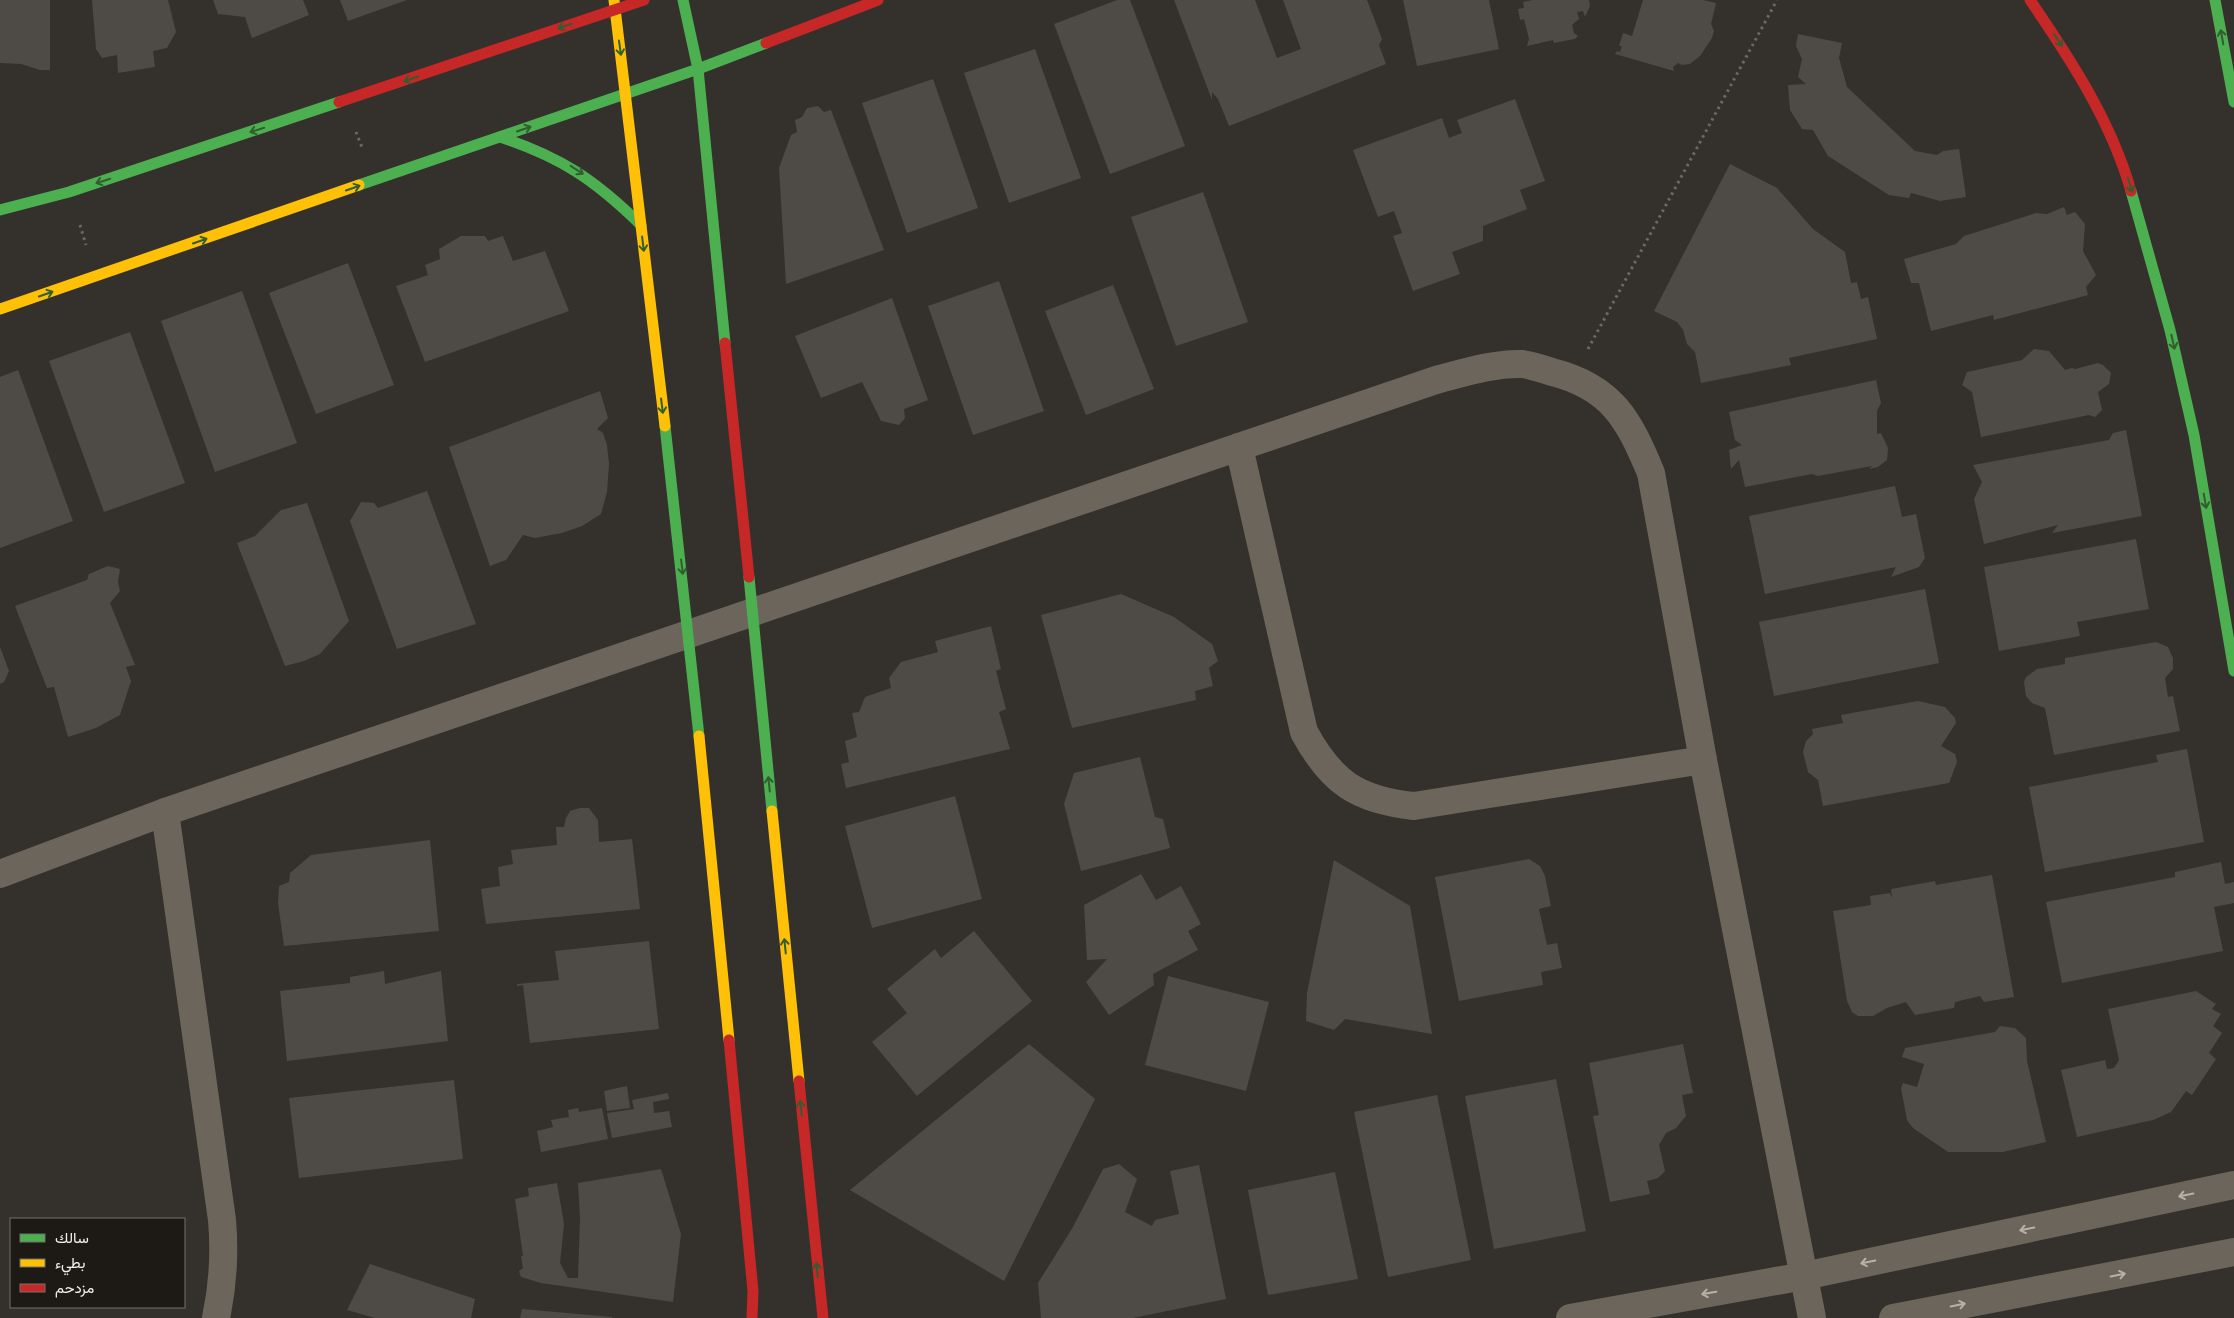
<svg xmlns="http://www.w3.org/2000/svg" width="2234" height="1318" font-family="Figtree,Vazirmatn,sans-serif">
  <rect width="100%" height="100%" fill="#34302c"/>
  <!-- building -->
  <g fill="#4e4b47">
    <path d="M0 0H50V70H40L21 64 0 63Z"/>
    <path d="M92 0H168L176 32 167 48 153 51 155 67 118 73 117 55 102 58 96 49Z"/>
    <path d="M213 0H303L309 15 252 38 245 17 218 14Z"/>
    <path d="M340 0H407L348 21Z"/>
    <path d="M1117 0H1130L1185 146 1110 174 1054 24Z"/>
    <path d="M1174 0H1255L1277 58 1301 49 1283 0H1367L1382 39 1379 45 1386 64 1229 126 1218 99 1212 92V100Z"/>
    <path d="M1403 0H1489L1499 49 1417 66Z"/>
    <path d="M1532 0H1589L1590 6 1585 17 1583 11 1577 12 1579 19 1572 25 1574 33 1578 36 1575 39 1554 43 1553 40 1527 46 1529 39 1524 19 1520 20 1518 9 1524 8 1523 2Z"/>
    <path d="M1643 0H1703L1716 3 1711 24 1714 31 1712 38 1700 56 1690 64 1682 65 1678 63 1673 67 1674 71 1615 54 1617 51 1620 52 1622 46H1619L1623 33 1632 36Z"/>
    <path d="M1798 34 1842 43 1839 58 1847 87 1915 151 1937 155 1943 151 1959 149 1966 197 1940 201 1911 193 1909 198 1889 195 1828 156 1813 130 1802 129 1790 110 1788 85 1806 84 1798 77 1802 59 1796 46Z"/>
    <path d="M1035 49 1081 178 1009 203 964 73Z"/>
    <path d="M933 79 978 208 907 233 862 103Z"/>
    <path d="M1515 99 1545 181 1520 190 1527 209 1483 226V241L1452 252 1460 274 1413 291 1393 236 1402 233 1394 211 1378 217 1353 150 1442 118 1449 138 1462 133 1457 120Z"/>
    <path d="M818 106 824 112 831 110 884 250 786 284 779 168 791 135 797 132 795 120 802 117 807 108Z"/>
    <path d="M1730 164 1777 188 1813 229 1845 252 1851 283 1857 282 1861 299 1868 297 1877 339 1789 358 1791 365 1701 383 1695 352 1687 344 1683 330 1677 322 1654 311Z"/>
    <path d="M1203 192 1248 322 1176 346 1131 217Z"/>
    <path d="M2064 207 2067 215 2075 212 2085 224 2083 251 2096 275 2086 287 2088 295 1994 320 1993 315 1931 331 1919 283H1911L1904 259 1956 244 1964 236 2036 213 2047 214Z"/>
    <path d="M461 236H485L488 241 503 236 513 261 545 251 569 311 425 362 396 286 428 275 425 265 440 259 439 249Z"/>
    <path d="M348 263 394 385 316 414 269 293Z"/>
    <path d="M999 281 1044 411 973 435 928 306Z"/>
    <path d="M1113 285 1154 389 1086 415 1045 311Z"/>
    <path d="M242 291 297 443 215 472 161 321Z"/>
    <path d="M892 298 928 400 904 409 905 418 899 425 881 421 862 382 821 398 795 336Z"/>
    <path d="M130 332 185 483 104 512 49 361Z"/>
    <path d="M2034 349 2049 351 2065 370 2072 368 2075 369 2098 363 2103 365 2111 373 2109 384 2098 392 2102 410 2095 417 2089 415 1981 437 1972 392 1962 385 1967 372 2022 360Z"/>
    <path d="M18 370 73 521 0 548V377Z"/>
    <path d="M1876 380 1881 403 1877 411V434L1881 433 1888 448 1887 460 1878 467 1869 469 1872 466 1818 476 1812 474 1745 487 1739 460 1731 469 1729 450 1742 445 1735 440 1729 412Z"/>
    <path d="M600 391 608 418 597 429 603 433 607 445 609 464 607 492 601 514 582 526 562 533 535 538 523 535 506 560 490 566 449 447Z"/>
    <path d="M2126 430 2142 516 2052 533 2058 525 1984 544 1974 499 1982 482 1973 465 2109 440 2113 433Z"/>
    <path d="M1895 486 1902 517 1916 514 1925 558 1919 567 1891 577 1896 567 1765 594 1749 516Z"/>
    <path d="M427 491 476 624 397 649 350 521 361 502 374 503 378 508Z"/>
    <path d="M307 503 349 621 320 654 304 661 285 666 237 543 255 536 281 510Z"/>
    <path d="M2136 539 2149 609 2077 622 2080 636 1999 651 1984 567Z"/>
    <path d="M108 566 120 569 118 582 120 591 110 603 135 665 126 667 131 681 120 715 96 728 68 737 54 687 47 688 15 606 87 580 89 574Z"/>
    <path d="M1925 589 1939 663 1774 696 1759 622Z"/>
    <path d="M1121 594 1174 617 1212 644 1218 661 1209 668 1213 686 1195 691 1196 700 1072 728 1041 615Z"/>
    <path d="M991 626 1001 669 996 671 1006 709 999 712 1010 749 846 788 841 764 849 762 845 741 857 737 852 713 859 712 865 697 891 688 889 678 901 662 938 652 935 641Z"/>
    <path d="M2156 642 2168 647 2173 658V669L2165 678 2168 697 2173 696 2180 731 2054 755 2045 708 2032 703 2026 696 2024 682 2026 677 2037 669 2065 664V658Z"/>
    <path d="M0 647 9 671 4 682 0 684Z"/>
    <path d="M1918 701 1945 707 1955 718 1956 723 1941 746 1955 754 1957 762 1949 783 1823 806 1818 780 1808 772 1803 752 1806 741 1813 734 1812 729 1843 723 1841 715Z"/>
    <path d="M2187 749 2204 842 2045 872 2029 787 2158 762 2156 755Z"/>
    <path d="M1140 757 1155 817 1163 819 1170 848 1081 871 1064 804 1074 773Z"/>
    <path d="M955 796 982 899 872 928 845 826Z"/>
    <path d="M580 808H589L598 820 599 842 632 839 640 909 486 924 481 889 500 886 498 867 513 864 511 850 557 845 556 827H564L566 818 570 811Z"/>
    <path d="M430 840 439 931 284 946 278 903 279 886 289 882 290 873 311 855Z"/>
    <path d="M1529 859 1540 866 1545 876 1551 906 1539 909 1547 945 1557 943 1562 968 1541 972 1543 985 1459 1001 1435 877Z"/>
    <path d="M1334 860 1410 906 1432 1034 1345 1019 1334 1030 1306 1021 1307 993Z"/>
    <path d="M2221 862 2225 884 2234 882V903L2214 907 2223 951 2062 983 2046 902 2175 877V872Z"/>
    <path d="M1141 874 1156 900 1181 886 1201 924 1188 931 1198 950 1153 974 1154 985 1109 1015 1086 982 1107 959 1087 960 1084 905Z"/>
    <path d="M1992 875 2014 997 1984 1002 1980 996 1955 1002 1954 1008 1915 1015 1906 1002 1887 1008 1873 1016H1858L1852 1012 1847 1001 1833 911 1871 905 1870 896 1890 893 1892 898 1891 889 1935 881 1936 885Z"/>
    <path d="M974 931 1032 1001 917 1096 872 1042 907 1013 887 989 935 949 941 958Z"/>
    <path d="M649 941 659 1029 530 1043 523 985 517 986V984L559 980 555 951Z"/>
    <path d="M384 971 385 984 441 971 448 1041 287 1061 280 991 350 983V977Z"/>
    <path d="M1168 976 1269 1002 1246 1091 1145 1065Z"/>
    <path d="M2196 991 2216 1004 2212 1009 2221 1014 2213 1026 2222 1033 2209 1053 2216 1059 2192 1095 2186 1091 2171 1112 2153 1120 2077 1137 2061 1070 2105 1060 2107 1069 2114 1068 2119 1060 2108 1009Z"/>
    <path d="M2000 1026 2015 1028 2026 1038 2027 1061 2046 1142 2003 1152H1948L1913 1128 1907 1120 1901 1088 1903 1083 1917 1087 1924 1064 1902 1057 1905 1048 1995 1032Z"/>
    <path d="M1029 1044 1095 1099 1004 1281 850 1190Z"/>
    <path d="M1683 1044 1693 1093 1682 1095 1686 1116 1676 1128 1666 1133 1659 1145 1665 1171 1658 1178 1647 1181 1650 1194 1610 1202 1593 1116 1599 1115 1589 1063Z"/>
    <path d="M1556 1079 1586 1231 1494 1249 1465 1096Z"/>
    <path d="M454 1080 463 1159 299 1178 289 1098Z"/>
    <path d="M627 1086 630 1108 607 1111 604 1091Z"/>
    <path d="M668 1093 669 1099 653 1102 654 1113 669 1111 672 1127 612 1138 607 1113 634 1109 632 1100Z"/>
    <path d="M1437 1095 1471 1260 1388 1277 1354 1112Z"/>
    <path d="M578 1108 579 1112 602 1108 608 1139 541 1152 537 1131 553 1127 551 1120 569 1117 568 1110Z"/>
    <path d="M1119 1164 1137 1179 1125 1212 1152 1226 1155 1220 1179 1214 1170 1171 1199 1165 1226 1299 1133 1318H1041L1038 1283 1073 1227 1103 1169Z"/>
    <path d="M661 1169 681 1234 673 1302 541 1283 521 1277 519 1271 523 1268 521 1256H523L515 1199 529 1196 528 1188 557 1183 564 1224 560 1263 568 1278H578L580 1218 578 1183Z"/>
    <path d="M1335 1172 1358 1279 1268 1295 1248 1190Z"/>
    <path d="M370 1264 475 1299 471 1318H375L347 1310Z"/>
    <path d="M522 1309 612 1317V1318H520Z"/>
  </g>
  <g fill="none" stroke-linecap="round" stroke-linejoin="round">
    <!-- path -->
    <g stroke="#6e6861" stroke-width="3" stroke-dasharray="2.5 4" stroke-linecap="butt">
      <path d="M356 132 363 150"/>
      <path d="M80 225 86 245"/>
      <path d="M1588 349 1777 0"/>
    </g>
    <!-- street -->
    <g stroke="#6c655b" stroke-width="28">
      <path d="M1239 447 1304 732C1331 782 1357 800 1414 806L1703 760"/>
      <path d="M165 812 222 1220C225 1254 223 1285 216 1318"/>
      <path d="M0 874 165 812 1436 380C1463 373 1494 363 1522 364 1532 365 1543 369 1552 372 1612 387 1629 420 1651 473L1703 760 1812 1318"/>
      <path d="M1570 1318 1804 1276 2234 1185"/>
      <path d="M1893 1318 2234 1252"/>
    </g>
    <!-- fast -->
    <g stroke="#4caf50" stroke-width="11">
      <path d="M683 0 698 69 725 343"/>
      <path d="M2215 0 2234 102"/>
      <path d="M500 137C561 157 595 180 641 225"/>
      <path d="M359 185 698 69 766 43"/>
      <path d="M2131 191 2170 330 2194 435 2234 671"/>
      <path d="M0 210 69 192 339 102"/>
      <path d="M665 426 699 736"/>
      <path d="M749 577 772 811"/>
    </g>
    <!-- slow -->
    <g stroke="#ffc107" stroke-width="11">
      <path d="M614 0 665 426"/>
      <path d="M0 309 359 185"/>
      <path d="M699 736 729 1040"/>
      <path d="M772 811 799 1081"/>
    </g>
    <!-- jam -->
    <g stroke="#c62828" stroke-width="11">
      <path d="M2030 0C2071 60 2111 121 2131 191"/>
      <path d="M766 43 878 0"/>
      <path d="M339 102 644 0"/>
      <path d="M725 343 749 577"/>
      <path d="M729 1040 753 1291 752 1318"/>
      <path d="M799 1081 823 1318"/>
    </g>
  </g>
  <!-- one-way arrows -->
  <defs><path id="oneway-shaft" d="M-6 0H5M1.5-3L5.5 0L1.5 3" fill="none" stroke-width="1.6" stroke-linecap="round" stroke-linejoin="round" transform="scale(1.25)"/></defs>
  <g stroke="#325d30">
    <use href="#oneway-shaft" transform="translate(565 26) rotate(161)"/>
    <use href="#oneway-shaft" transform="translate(2222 37) rotate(-100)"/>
    <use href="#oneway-shaft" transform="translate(2058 40) rotate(56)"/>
    <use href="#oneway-shaft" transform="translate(620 48) rotate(82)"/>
    <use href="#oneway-shaft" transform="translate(411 79) rotate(161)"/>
    <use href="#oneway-shaft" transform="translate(524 129) rotate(-19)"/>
    <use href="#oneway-shaft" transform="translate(257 130) rotate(162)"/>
    <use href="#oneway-shaft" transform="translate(577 170) rotate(33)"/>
    <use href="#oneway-shaft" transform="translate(103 181) rotate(162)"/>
    <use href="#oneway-shaft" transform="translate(2130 185) rotate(73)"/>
    <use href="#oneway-shaft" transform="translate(353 188) rotate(-19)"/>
    <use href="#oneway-shaft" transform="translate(200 241) rotate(-19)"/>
    <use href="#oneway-shaft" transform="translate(643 244) rotate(83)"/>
    <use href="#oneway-shaft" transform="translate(46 294) rotate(-19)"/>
    <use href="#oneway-shaft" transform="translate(2173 342) rotate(77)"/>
    <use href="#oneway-shaft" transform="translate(662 406) rotate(83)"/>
    <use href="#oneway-shaft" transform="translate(2205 501) rotate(80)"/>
    <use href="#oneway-shaft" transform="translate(682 567) rotate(83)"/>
    <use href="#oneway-shaft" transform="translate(769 784) rotate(-96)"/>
    <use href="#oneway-shaft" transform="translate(785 946) rotate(-96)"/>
    <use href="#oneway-shaft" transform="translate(801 1108) rotate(-96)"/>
    <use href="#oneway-shaft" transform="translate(817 1270) rotate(-96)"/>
  </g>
  <g stroke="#b7b1aa">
    <use href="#oneway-shaft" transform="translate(2186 1195) rotate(168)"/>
    <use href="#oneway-shaft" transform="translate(2027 1229) rotate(168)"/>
    <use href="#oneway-shaft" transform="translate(1868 1262) rotate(168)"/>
    <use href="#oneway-shaft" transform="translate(2118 1275) rotate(-11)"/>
    <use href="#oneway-shaft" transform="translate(1709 1293) rotate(170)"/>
    <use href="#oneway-shaft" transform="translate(1958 1305) rotate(-11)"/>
  </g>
  <!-- legend -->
  <rect x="10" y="1218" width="175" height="90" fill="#1d1a15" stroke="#73706a"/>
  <rect x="20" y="1234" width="25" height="8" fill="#4caf50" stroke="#73706a"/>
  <text x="55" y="1243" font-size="15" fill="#f4f0ea">سالك</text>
  <rect x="20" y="1259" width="25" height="8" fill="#ffc107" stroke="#73706a"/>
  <text x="55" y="1268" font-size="15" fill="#f4f0ea">بطيء</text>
  <rect x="20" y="1284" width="25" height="8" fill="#c62828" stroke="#73706a"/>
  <text x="55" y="1293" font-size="15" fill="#f4f0ea">مزدحم</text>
</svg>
